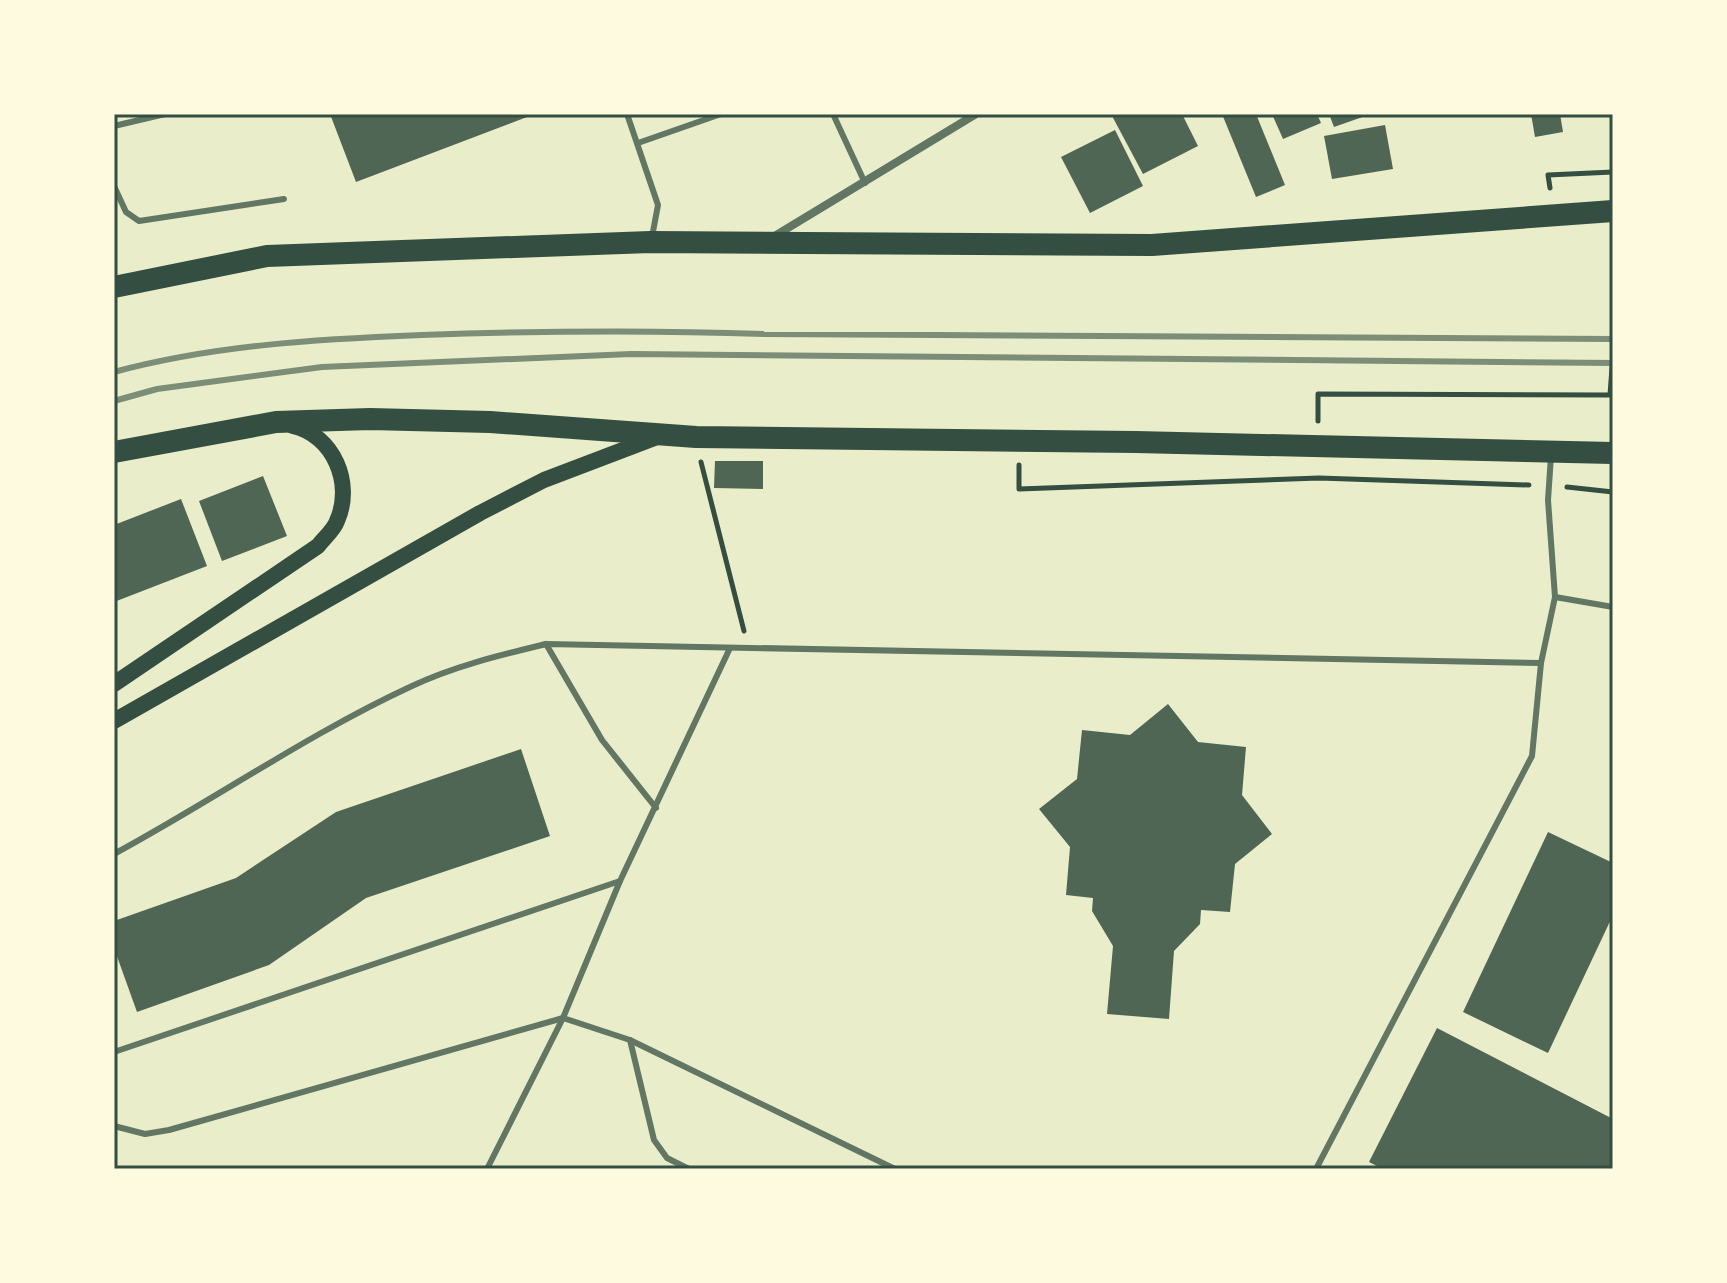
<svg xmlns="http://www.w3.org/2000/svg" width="1727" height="1283" font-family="Ubuntu,sans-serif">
  <rect width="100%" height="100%" fill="#e9edc9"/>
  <!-- building -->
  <g fill="#4f6655">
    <path d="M330 114H535L356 182Z"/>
    <path d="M1111 114H1182L1198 146 1143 174Z"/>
    <path d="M1222 114H1256L1285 185 1256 197Z"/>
    <path d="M1272 114H1317L1321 123 1283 139Z"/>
    <path d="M1329 114H1371L1334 127Z"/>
    <path d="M1531 114H1560L1563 132 1535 137Z"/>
    <path d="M1385 125 1393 169 1332 179 1324 136Z"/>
    <path d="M1115 130 1143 186 1090 213 1061 157Z"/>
    <path d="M715 461H763V489L714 488Z"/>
    <path d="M263 476 287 536 222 561 199 501Z"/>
    <path d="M181 499 207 566 114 602V525Z"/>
    <path d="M1168 704 1198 742 1246 747 1242 795 1272 834 1235 864 1230 912 1201 910 1200 924 1174 951 1169 1019 1107 1014 1113 946 1092 911 1093 898 1066 895 1070 847 1039 809 1077 779 1082 730 1130 735Z"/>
    <path d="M521 749 550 836 366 898 269 965 137 1012 114 948V921L236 878 336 812Z"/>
    <path d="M1548 832 1613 863V915L1548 1053 1463 1012Z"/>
    <path d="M1437 1028 1613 1119V1169H1383L1369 1162Z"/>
  </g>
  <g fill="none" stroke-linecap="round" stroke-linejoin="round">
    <!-- path -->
    <g stroke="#344e41" stroke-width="5">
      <path d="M1550 188 1548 175 1613 172"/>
      <path d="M1318 421V394L1610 395 1613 354"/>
      <path d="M701 462 744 631"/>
      <path d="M1019 465V489L1319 478 1529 485"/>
      <path d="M1567 487 1613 492"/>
    </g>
    <!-- service -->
    <g stroke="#617663" stroke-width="6">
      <path d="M627 114 658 205 652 237"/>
      <path d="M833 114 865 183"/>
      <path d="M114 126 165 114"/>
      <path d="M638 143 721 114"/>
      <path d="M114 186 126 212 139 221 284 199"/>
      <path d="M1555 597 1613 607"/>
      <path d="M546 644 602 740 656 808"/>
      <path d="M114 854C214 800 308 734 412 686 454 666 501 655 546 644L1541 663"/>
      <path d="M630 1040 654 1140 667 1158 689 1169"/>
      <path d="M114 1052 620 881"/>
      <path d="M114 1126 145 1134 169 1130 563 1018 630 1040 895 1169"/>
      <path d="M487 1169 563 1018 620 881 730 648"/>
      <path d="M1316 1169 1532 756 1541 663 1555 597 1548 500 1551 456"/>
    </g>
    <!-- minor -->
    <path stroke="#617663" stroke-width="8" d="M773 237 976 114"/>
    <!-- secondary -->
    <g stroke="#344e41" stroke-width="16">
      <path d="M114 684 318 546C324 538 334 530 337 521 354 483 333 435 293 426"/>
      <path d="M114 721 480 513 544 480 657 437"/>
    </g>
    <!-- trunk -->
    <g stroke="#344e41" stroke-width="22">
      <path d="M114 287 267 256 650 242 1152 245 1613 211"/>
      <path d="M114 452 276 422 370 419 490 422 696 437 1136 442 1613 453"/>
    </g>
    <!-- rail -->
    <g stroke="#7c8e77" stroke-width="6">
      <path d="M114 372C214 345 319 339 422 335 537 331 650 330 764 334L1613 339"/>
      <path d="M114 401 157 389 322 367 631 354 1613 363"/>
    </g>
  </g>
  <!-- border -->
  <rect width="1727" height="1283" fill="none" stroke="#fefae0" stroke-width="232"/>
  <rect x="116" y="116" width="1495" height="1051" fill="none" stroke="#344e41" stroke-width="3"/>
</svg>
